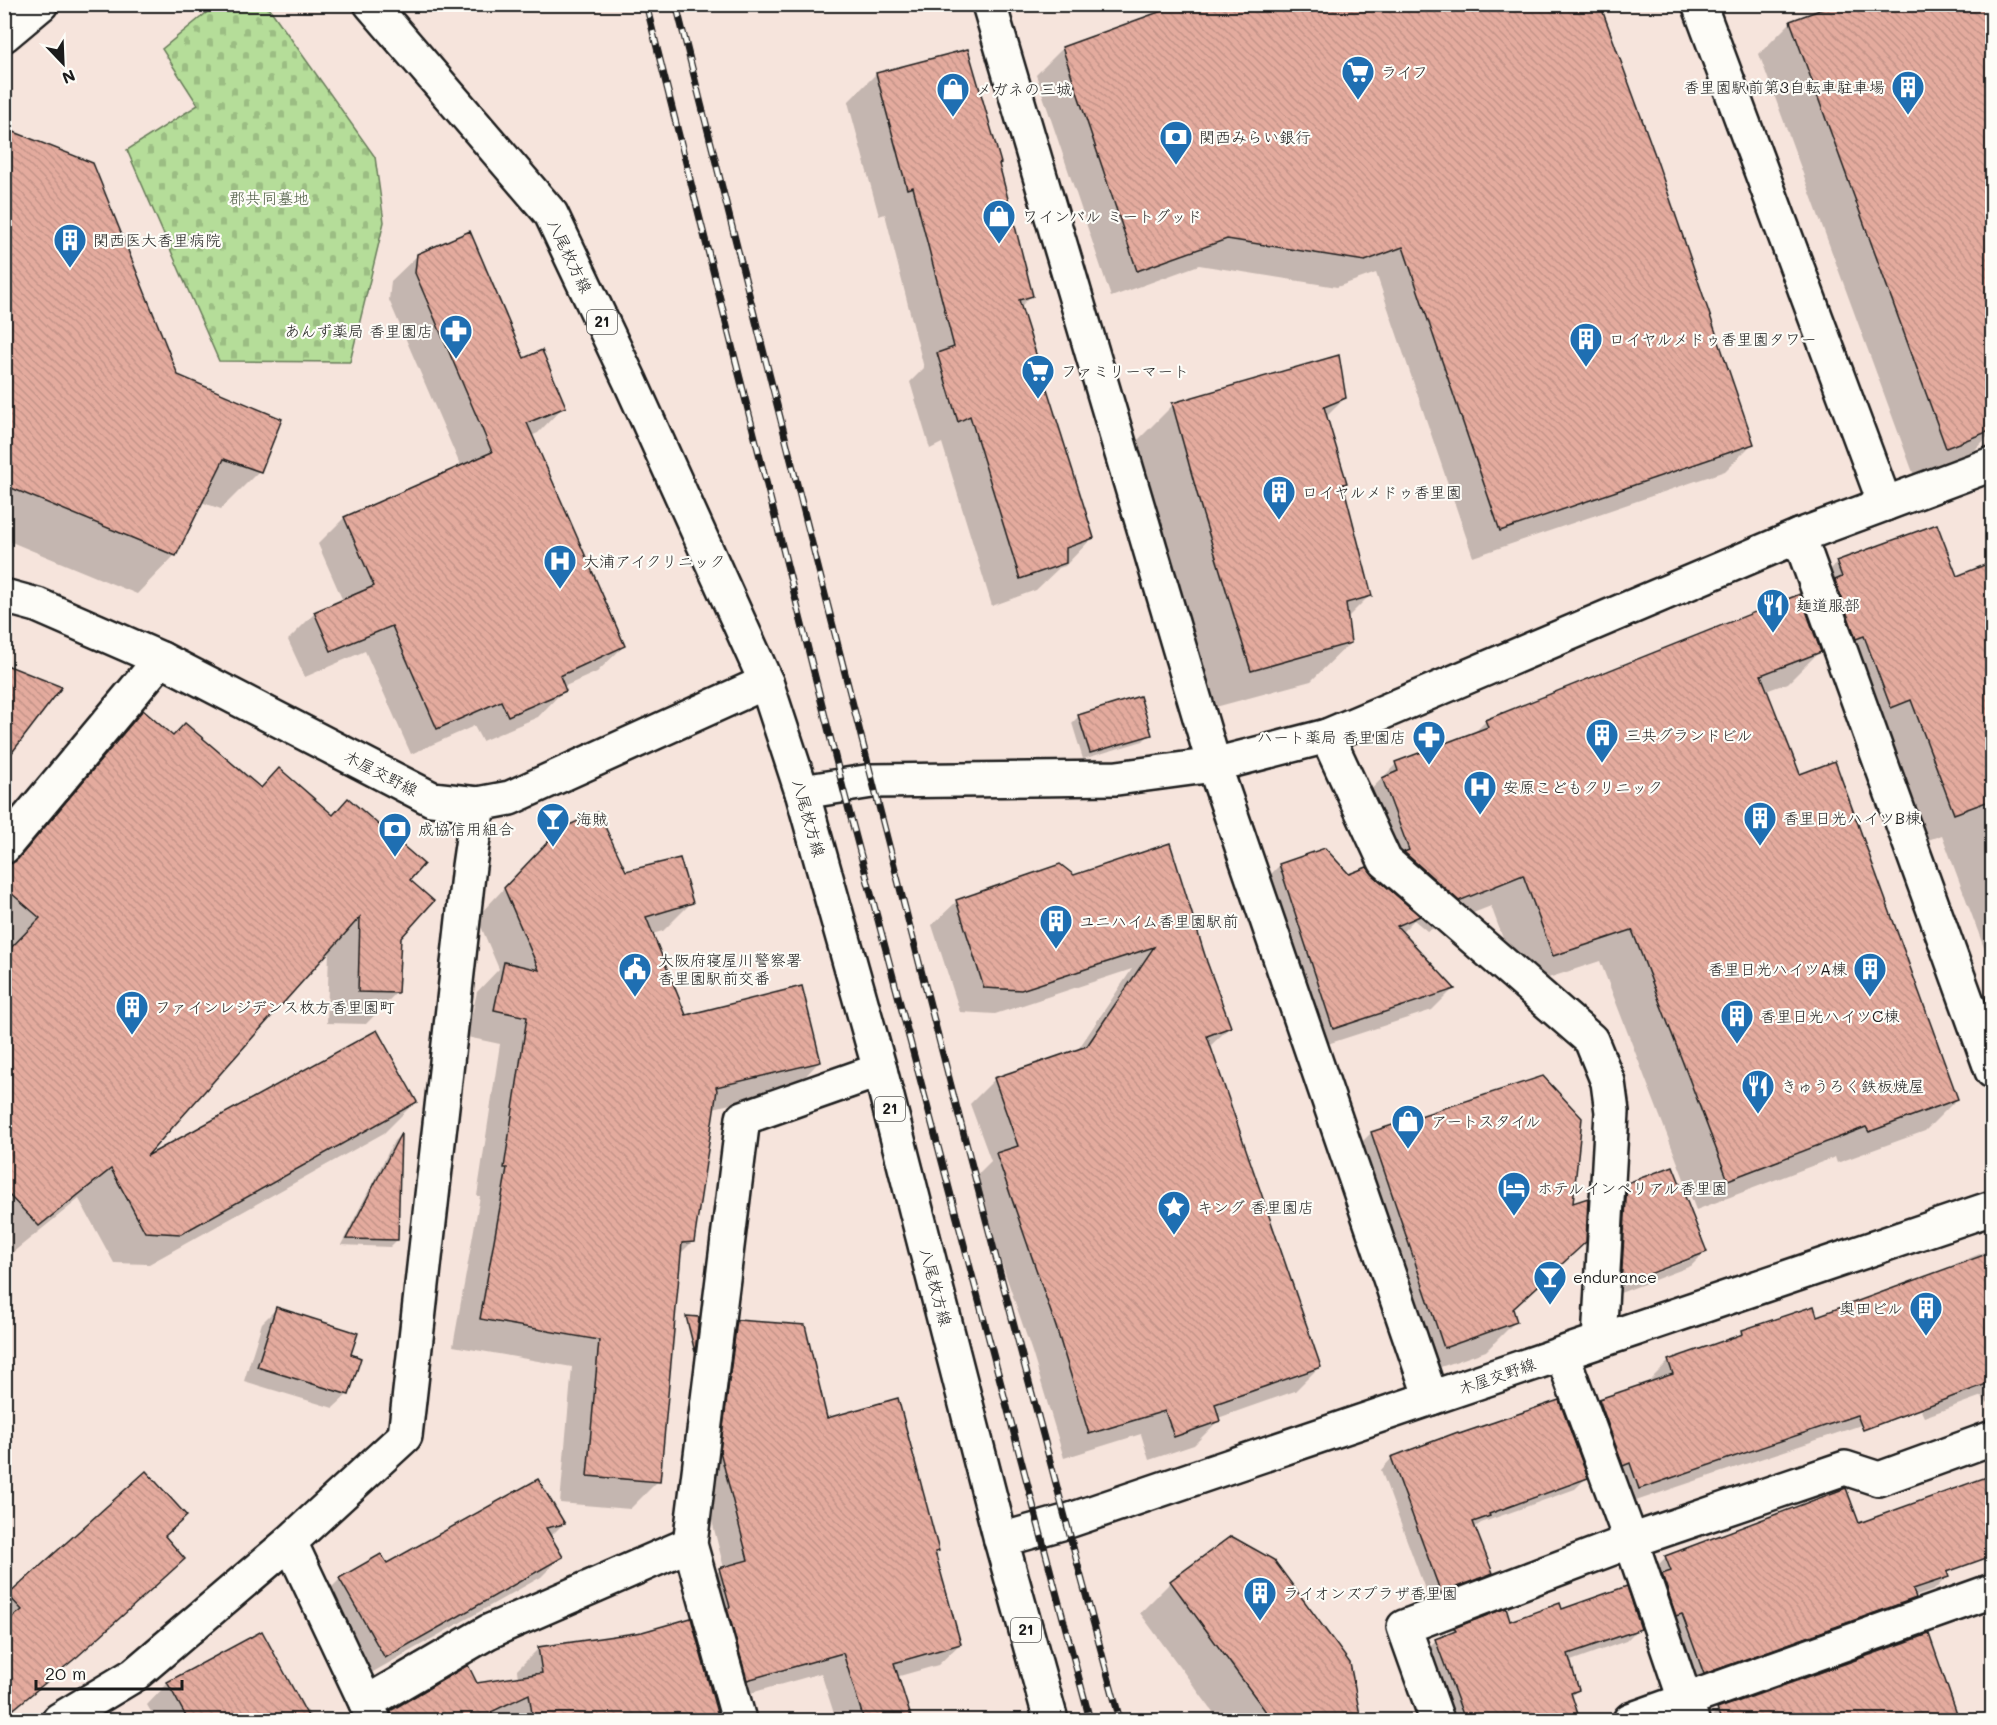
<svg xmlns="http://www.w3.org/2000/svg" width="1997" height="1725" font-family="Mali,'Klee One',sans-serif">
  <defs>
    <pattern id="cemetery-stones" width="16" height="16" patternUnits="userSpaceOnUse" patternTransform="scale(1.5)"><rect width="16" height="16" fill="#b5dd99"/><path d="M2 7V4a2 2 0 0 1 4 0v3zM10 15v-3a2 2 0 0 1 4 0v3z" fill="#9bbd83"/></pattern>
    <pattern id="building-back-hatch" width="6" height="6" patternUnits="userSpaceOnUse" patternTransform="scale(1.5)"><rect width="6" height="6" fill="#e4ab9e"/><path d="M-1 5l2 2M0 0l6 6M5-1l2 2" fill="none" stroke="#c39388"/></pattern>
  </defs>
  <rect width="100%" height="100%" fill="#f6e4dc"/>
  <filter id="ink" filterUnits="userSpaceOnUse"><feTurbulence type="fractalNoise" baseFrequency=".0167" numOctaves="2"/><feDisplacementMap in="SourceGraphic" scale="12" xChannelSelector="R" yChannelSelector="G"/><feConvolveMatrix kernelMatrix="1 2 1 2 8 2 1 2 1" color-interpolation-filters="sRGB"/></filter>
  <g filter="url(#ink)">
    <!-- cemetery -->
    <path fill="url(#cemetery-stones)" stroke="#687c5a" stroke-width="1.5" d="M216 5H267L375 157 384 222 350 362 219 361 127 150 198 105 162 49Z"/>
    <!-- shadow -->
    <g fill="#0003" fill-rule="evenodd">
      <path d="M1840 4H1992V410H1991L1992 432 1966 459 1915 478 1759 54 1790 23Z"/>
      <path d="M1063 48 1752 444 1725 471 1473 557 1376 273 1337 287 1199 265 1111 297 1036 75Z"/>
      <path d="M967 50 1031 296 1020 307 1092 538 1065 566 1059 568 1036 590 992 606 942 443 930 449 910 382 924 368 885 214 879 216 848 102 876 74Z"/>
      <path d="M4 129 176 376 259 471 221 509 201 502 175 555 137 594 4 539Z"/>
      <path d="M418 255 523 360 564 406 538 433 531 436 624 646 597 672 563 687 564 690 538 717 482 741 474 726 411 754 365 651 305 677 288 640 315 613 343 601 318 544 344 518 461 467 389 300 391 281Z"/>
      <path d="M1345 398 1326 417 1345 483 1342 486 1370 595 1346 619 1350 643 1311 681 1212 708 1135 443 1173 405Z"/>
      <path d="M1837 563 1956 578 1992 564V969L1942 835 1928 840 1885 726 1810 589Z"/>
      <path d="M1819 652 1788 683 1766 691 1800 776 1957 1099 1925 1131 1837 1163 1835 1157 1696 1210 1600 961 1521 987 1491 906 1427 931 1414 920 1401 933 1453 989 1432 1010 1312 1049 1259 886 1280 865 1378 882 1351 810 1396 764 1473 734 1486 721Z"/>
      <path d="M143 712 173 737 259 789 279 770 408 880 399 937 397 992 366 1024 327 1023 329 949 141 1160 415 1102 384 1133 149 1264 114 1263 79 1199 7 1257 4 1254V956L10 950 4 946V869L9 866 112 743Z"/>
      <path d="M1079 716 1150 734 1143 741 1083 759 1072 723Z"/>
      <path d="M533 858 625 873 691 903 663 931 652 934 685 1017 819 1062 792 1090 713 1108 693 1241 679 1255 658 1481 630 1509 560 1503 572 1367 453 1346 480 1196H477L500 1044 467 1037 477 992 499 969 477 917Z"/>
      <path d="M1060 866 1206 963 1230 1027 1209 1047 1319 1367 1295 1391 1218 1418 1219 1420 1194 1445 1149 1460 1141 1434 1064 1458 1032 1352 973 1179 991 1161 970 1104 995 1079 1077 1051 1132 969 995 1014 960 1012 932 925 957 901Z"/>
      <path d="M1371 1133 1572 1205 1584 1242 1512 1311 1516 1321 1486 1351 1415 1376 1342 1162Z"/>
      <path d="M399 1136 397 1240 390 1247 341 1245 394 1141Z"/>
      <path d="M1628 1185 1705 1252 1691 1266 1607 1298 1613 1199ZM1690 1257V1260L1614 1289 1613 1286Z"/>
      <path d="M1992 1249V1401L1985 1403 1982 1396 1924 1417 1900 1366 1870 1422 1621 1506 1581 1418 1599 1400 1652 1383 1651 1379 1669 1361 1736 1338 1742 1332 1813 1308 1816 1318 1951 1268 1957 1263Z"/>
      <path d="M276 1309 349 1355 348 1394 333 1408 244 1381 262 1323Z"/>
      <path d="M737 1321 826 1420 938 1551 934 1554 960 1644 938 1665 896 1677 911 1720H836L821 1673 726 1700 698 1591 720 1570 724 1568 700 1474 716 1343Z"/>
      <path d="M1457 1434 1586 1478 1575 1489 1481 1523 1474 1528 1491 1573 1480 1584 1430 1603 1381 1470 1391 1459Z"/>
      <path d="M146 1473 164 1537 183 1559 160 1582 4 1719V1600Z"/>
      <path d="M563 1524 550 1537 561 1557 541 1577 364 1677 320 1599 340 1579 386 1565Z"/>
      <path d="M1858 1525 1947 1577 1934 1590 1914 1597 1902 1611 1691 1686 1653 1570 1666 1557Z"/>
      <path d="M1231 1537 1348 1664 1360 1720H1219L1140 1613 1171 1582Z"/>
      <path d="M1561 1611 1639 1628 1626 1641 1568 1662 1578 1690 1570 1697 1578 1720H1448L1423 1653 1436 1640 1449 1635 1455 1629 1510 1623Z"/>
      <path d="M690 1620 718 1720H390L409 1701 476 1684 518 1678 517 1670 538 1649 643 1633Z"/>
      <path d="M168 1683 304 1712 307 1710 313 1720H156L147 1705Z"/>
      <path d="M1953 1704 1958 1720H1708L1718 1710Z"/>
    </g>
    <!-- building -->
    <g fill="url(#building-back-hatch)" stroke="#1c1c1c" stroke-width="1.5">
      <path d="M1181 4H1600L1655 155 1754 444 1500 531 1403 247 1365 261 1227 239 1137 271 1062 47Z"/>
      <path d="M1836 4H1992V430L1946 448 1790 21Z"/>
      <path d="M968 49 1001 163 999 164 1033 296 1019 300 1094 538 1066 548V563L1020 579 970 416 958 422 937 353 954 347 913 187 907 189 876 73Z"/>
      <path d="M4 128 93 163 178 375 282 419 261 472 224 459 176 556 4 485Z"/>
      <path d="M470 231 524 358 542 350 566 407 527 423 625 646 560 676 566 691 508 716 501 701 437 729 392 626 331 651 314 612 374 586 344 517 492 452 415 273 417 254Z"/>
      <path d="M1339 355 1346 398 1324 407 1347 483 1343 484 1372 596 1346 603 1351 643 1251 671 1203 515 1172 403Z"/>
      <path d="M1937 524 1957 576 1992 562V800L1954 814 1911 700 1891 708 1864 636 1856 639 1835 580 1842 577 1836 561Z"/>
      <path d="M1800 594 1821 652 1761 675 1800 774 1835 761 1958 1099 1869 1132 1866 1127 1728 1180 1632 930 1553 956 1523 875 1459 901 1404 852 1409 850 1382 778 1398 771 1395 762 1488 727 1485 720Z"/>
      <path d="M4 664 62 687 4 763Z"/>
      <path d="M1140 696 1152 735 1090 753 1078 715Z"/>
      <path d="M143 710 173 736 185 723 261 788 279 768 333 815 348 798 424 864 410 880 434 901 401 938 398 993 358 992 360 917 147 1156 377 1030 417 1102 181 1234 145 1232 111 1169 39 1226 4 1190V955L40 918 4 887V867L18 859Z"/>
      <path d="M598 812 626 871 680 858 693 903 646 917 686 1015 802 986 821 1062 716 1087 717 1090 694 1242 682 1243 660 1482 587 1476 599 1340 480 1319 507 1168H504L527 1017 494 1010 504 962 539 970 504 888 560 829Z"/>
      <path d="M1170 843 1207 962 1231 1027 1207 1036 1321 1367 1215 1404 1220 1421 1174 1437 1165 1411 1089 1434 1056 1327 996 1153 1018 1146 994 1078 1087 1046 1154 947 1021 990 984 988 956 900 1060 864 1074 875Z"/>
      <path d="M1325 848 1349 874 1367 867 1373 875 1420 916 1397 926 1455 989 1333 1029 1279 864Z"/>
      <path d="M1543 1076 1582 1118 1573 1203 1588 1198 1586 1242 1513 1309 1517 1322 1444 1348 1371 1132Z"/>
      <path d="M401 1133 398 1240 346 1239Z"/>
      <path d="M1673 1166 1707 1252 1621 1285 1627 1183Z"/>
      <path d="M1992 1252V1382L1863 1430 1857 1415 1639 1489 1630 1463 1623 1466 1599 1399 1673 1374 1668 1360 1743 1334 1742 1330 1814 1306 1817 1316Z"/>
      <path d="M276 1307 358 1333 351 1354 361 1358 349 1395 257 1367Z"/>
      <path d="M686 1316 699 1317 695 1352Z"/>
      <path d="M737 1320 805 1325 827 1418 898 1398 939 1551 935 1552 961 1644 894 1663 912 1720H864L843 1653 747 1680 727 1608 730 1607 719 1568 748 1560 720 1451Z"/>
      <path d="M1559 1400 1588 1478 1489 1514 1490 1516 1473 1522 1493 1573 1441 1593 1391 1457 1458 1432 1459 1434Z"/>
      <path d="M146 1471 187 1516 165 1536 185 1559 78 1656 4 1717V1624L22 1610 8 1595Z"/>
      <path d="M1992 1475V1556L1947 1572 1949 1577 1913 1589 1916 1598 1704 1674 1682 1614 1676 1616 1662 1574 1671 1571 1665 1556 1846 1488 1859 1523Z"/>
      <path d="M538 1479 565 1524 546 1528 563 1557 385 1658 339 1578 381 1554 387 1563Z"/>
      <path d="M1231 1536 1274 1560 1350 1663 1361 1720H1272L1170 1581Z"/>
      <path d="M1627 1586 1641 1629 1568 1654 1579 1690 1571 1693 1580 1720H1465L1435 1639 1456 1631 1454 1628 1506 1608 1510 1621 1560 1603 1562 1609Z"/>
      <path d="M691 1618 719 1720H533L529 1694 491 1712 495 1720H393L390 1711 468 1665 477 1683 542 1673 538 1647 642 1632Z"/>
      <path d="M262 1631 310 1720H188L167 1682Z"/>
      <path d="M1929 1634 1959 1720H1721L1717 1709Z"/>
    </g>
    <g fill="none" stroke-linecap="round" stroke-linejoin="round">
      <!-- street casing -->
      <g stroke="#1c1c1c" stroke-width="38">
        <g id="street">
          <path d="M4 35 41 4"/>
          <path d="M1799 536 1992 1071"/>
          <path d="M1327 736 1385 861 1591 1040 1608 1082 1612 1112 1599 1341"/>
          <path d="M802 792 872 781 1117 778 1214 765 989 4"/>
          <path d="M4 847 161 659"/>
          <path d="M1562 1354 1631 1541 1692 1720"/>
          <path d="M1431 1398 1214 765 1327 736 1799 536 1992 464"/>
          <path d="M290 1542 374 1720"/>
          <path d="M366 1703 488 1632 690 1544"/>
          <path d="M59 1720 134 1675 290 1542 405 1436 469 866 478 804"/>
          <path d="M739 1720 690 1544 743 1118 880 1070"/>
          <path d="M1437 1720 1404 1627 1631 1541 1845 1468 1879 1479 1992 1438"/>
          <path d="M1630 1720 1992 1591"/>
        </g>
      </g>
      <!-- secondary casing -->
      <g stroke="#1c1c1c" stroke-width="38">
        <g id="secondary">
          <path d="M1699 4 1885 504"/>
          <path d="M4 596 37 605 161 659 432 799 478 804 510 798 766 682"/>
          <path d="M1001 1540 1065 1522 1992 1208"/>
        </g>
      </g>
      <!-- primary casing -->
      <g stroke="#1c1c1c" stroke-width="38">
        <path id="primary" d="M371 4 551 214 630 381 766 682 802 792 880 1070 1001 1540 1051 1720"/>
      </g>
      <!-- street -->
      <use href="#street" stroke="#fdfcf7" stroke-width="33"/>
      <!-- secondary -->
      <use href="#secondary" stroke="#fdfcf7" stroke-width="33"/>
      <!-- primary -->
      <use href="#primary" stroke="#fdfcf7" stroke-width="33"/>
      <!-- rail casing -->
      <g stroke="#1c1c1c" stroke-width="7">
        <g id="rail">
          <path d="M646 4 843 788 1090 1720"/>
          <path d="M676 4C820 577 964 1150 1120 1720"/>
        </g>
      </g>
      <!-- rail -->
      <use href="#rail" stroke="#fdfcf7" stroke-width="4.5" stroke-dasharray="14" stroke-linecap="butt"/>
    </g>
  </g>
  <!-- icons -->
  <defs>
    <g id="supermarket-pin" transform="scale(1.725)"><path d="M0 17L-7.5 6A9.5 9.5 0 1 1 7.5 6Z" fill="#1f6fb2" stroke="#fdfcf7"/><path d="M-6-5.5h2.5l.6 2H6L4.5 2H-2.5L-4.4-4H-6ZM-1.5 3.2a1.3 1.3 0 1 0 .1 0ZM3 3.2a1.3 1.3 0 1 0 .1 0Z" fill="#fff"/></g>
    <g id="building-pin" transform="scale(1.725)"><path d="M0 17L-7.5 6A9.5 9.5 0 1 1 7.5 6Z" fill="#1f6fb2" stroke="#fdfcf7"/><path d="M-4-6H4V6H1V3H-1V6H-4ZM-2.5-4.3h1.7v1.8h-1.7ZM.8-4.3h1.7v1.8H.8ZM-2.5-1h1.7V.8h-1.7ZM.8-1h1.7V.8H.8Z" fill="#fff"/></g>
    <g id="shop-pin" transform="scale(1.725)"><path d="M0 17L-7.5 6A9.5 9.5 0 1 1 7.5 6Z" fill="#1f6fb2" stroke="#fdfcf7"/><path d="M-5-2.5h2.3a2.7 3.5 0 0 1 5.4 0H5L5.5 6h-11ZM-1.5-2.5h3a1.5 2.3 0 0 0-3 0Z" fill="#fff"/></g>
    <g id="bank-pin" transform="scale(1.725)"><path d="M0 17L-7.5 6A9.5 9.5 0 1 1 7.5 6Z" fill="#1f6fb2" stroke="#fdfcf7"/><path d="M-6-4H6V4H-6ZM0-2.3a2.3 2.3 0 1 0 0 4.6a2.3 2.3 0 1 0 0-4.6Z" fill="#fff"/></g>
    <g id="pharmacy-pin" transform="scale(1.725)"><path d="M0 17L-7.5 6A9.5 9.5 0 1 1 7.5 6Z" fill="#1f6fb2" stroke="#fdfcf7"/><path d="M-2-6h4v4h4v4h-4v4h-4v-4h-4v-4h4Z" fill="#fff"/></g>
    <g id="hospital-pin" transform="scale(1.725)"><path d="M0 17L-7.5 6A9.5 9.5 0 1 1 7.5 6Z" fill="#1f6fb2" stroke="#fdfcf7"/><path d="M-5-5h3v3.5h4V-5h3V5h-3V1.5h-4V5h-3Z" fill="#fff"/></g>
    <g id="restaurant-pin" transform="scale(1.725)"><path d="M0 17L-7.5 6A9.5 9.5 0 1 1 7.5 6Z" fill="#1f6fb2" stroke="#fdfcf7"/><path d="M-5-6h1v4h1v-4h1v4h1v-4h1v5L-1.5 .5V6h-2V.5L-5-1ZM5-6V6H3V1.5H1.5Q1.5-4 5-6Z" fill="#fff"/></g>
    <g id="bar-pin" transform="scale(1.725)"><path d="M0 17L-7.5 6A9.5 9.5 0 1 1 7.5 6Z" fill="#1f6fb2" stroke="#fdfcf7"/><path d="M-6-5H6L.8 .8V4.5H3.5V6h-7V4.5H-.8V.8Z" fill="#fff"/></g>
    <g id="civic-pin" transform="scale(1.725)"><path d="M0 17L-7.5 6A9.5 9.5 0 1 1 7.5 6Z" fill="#1f6fb2" stroke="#fdfcf7"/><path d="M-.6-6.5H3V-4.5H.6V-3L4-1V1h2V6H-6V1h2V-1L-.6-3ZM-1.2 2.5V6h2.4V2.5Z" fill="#fff"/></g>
    <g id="hotel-pin" transform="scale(1.725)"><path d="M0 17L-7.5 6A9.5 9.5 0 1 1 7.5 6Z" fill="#1f6fb2" stroke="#fdfcf7"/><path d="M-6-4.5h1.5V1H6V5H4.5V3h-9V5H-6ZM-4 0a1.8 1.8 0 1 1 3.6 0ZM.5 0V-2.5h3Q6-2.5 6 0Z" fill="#fff"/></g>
    <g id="sight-pin" transform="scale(1.725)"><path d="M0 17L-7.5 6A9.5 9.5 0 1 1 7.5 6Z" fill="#1f6fb2" stroke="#fdfcf7"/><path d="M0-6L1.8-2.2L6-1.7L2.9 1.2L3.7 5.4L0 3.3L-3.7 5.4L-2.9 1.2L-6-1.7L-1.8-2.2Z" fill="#fff"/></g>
  </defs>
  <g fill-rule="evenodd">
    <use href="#supermarket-pin" x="1358" y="72"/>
    <use href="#building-pin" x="1908" y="87"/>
    <use href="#shop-pin" x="953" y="89"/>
    <use href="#bank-pin" x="1176" y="137"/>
    <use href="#shop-pin" x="999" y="216"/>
    <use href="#building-pin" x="70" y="240"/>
    <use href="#pharmacy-pin" x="456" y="331"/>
    <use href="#building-pin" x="1586" y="339"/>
    <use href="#supermarket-pin" x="1038" y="371"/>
    <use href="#building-pin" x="1279" y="492"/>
    <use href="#hospital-pin" x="560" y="561"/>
    <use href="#restaurant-pin" x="1773" y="605"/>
    <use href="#building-pin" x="1602" y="735"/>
    <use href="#pharmacy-pin" x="1429" y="737"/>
    <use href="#hospital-pin" x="1480" y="787"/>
    <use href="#building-pin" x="1760" y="818"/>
    <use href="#bar-pin" x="553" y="819"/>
    <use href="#bank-pin" x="395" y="829"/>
    <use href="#building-pin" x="1056" y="921"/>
    <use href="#civic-pin" x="635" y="969"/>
    <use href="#building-pin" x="1870" y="969"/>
    <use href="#building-pin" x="132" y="1007"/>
    <use href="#building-pin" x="1737" y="1016"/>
    <use href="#restaurant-pin" x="1758" y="1086"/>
    <use href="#shop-pin" x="1408" y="1121"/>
    <use href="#hotel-pin" x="1514" y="1188"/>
    <use href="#sight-pin" x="1174" y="1207"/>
    <use href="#bar-pin" x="1550" y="1277"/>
    <use href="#building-pin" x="1926" y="1308"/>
    <use href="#building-pin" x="1260" y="1593"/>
  </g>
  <g text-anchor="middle" stroke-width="4.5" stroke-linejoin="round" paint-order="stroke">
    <!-- shield labels -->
    <g fill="#fdfcf7" stroke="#605f5e" stroke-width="1.5">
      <rect x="587" y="310" width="30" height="24" rx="4.5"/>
      <rect x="875" y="1097" width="30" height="24" rx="4.5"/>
      <rect x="1011" y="1618" width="30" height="24" rx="4.5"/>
    </g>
    <g font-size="15" font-weight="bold" fill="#1c1c1c">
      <text x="602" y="327">21</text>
      <text x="890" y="1114">21</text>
      <text x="1026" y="1635">21</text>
    </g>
    <!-- poi labels -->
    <g font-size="16" fill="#1c1c1c" stroke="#fdfcf7" text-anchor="start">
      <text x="1381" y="78">ライフ</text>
      <text x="1885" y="93" text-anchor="end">香里園駅前第3自転車駐車場</text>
      <text x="976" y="95">メガネの三城</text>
      <text x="1199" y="143">関西みらい銀行</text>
      <text x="1022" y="222">ワインバル ミートグッド</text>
      <text x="93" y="246">関西医大香里病院</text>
      <text x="433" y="337" text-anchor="end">あんず薬局 香里園店</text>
      <text x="1609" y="345">ロイヤルメドゥ香里園タワー</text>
      <text x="1061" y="377">ファミリーマート</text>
      <text x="1302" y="498">ロイヤルメドゥ香里園</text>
      <text x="583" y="567">大浦アイクリニック</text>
      <text x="1796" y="611">麺道服部</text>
      <text x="1625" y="741">三共グランドビル</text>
      <text x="1406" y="743" text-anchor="end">ハート薬局 香里園店</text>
      <text x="1503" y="793">安原こどもクリニック</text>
      <text x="1783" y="824">香里日光ハイツB棟</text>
      <text x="576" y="825">海賊</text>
      <text x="418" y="835">成協信用組合</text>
      <text x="1079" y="927">ユニハイム香里園駅前</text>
      <text x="658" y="966">大阪府寝屋川警察署<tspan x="658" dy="18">香里園駅前交番</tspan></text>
      <text x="1847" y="975" text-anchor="end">香里日光ハイツA棟</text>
      <text x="155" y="1013">ファインレジデンス枚方香里園町</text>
      <text x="1760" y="1022">香里日光ハイツC棟</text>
      <text x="1781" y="1092">きゅうろく鉄板焼屋</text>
      <text x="1431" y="1127">アートスタイル</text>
      <text x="1537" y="1194">ホテルインペリアル香里園</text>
      <text x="1197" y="1213">キング 香里園店</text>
      <text x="1573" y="1283">endurance</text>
      <text x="1903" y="1314" text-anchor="end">奥田ビル</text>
      <text x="1283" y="1599">ライオンズプラザ香里園</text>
    </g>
    <!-- park labels -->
    <g font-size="16" fill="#526048" stroke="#fdfcf7">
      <text x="269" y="204">郡共同墓地</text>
    </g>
    <!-- street labels -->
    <g font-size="16" fill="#1c1c1c" stroke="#fdfcf7">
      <text transform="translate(570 256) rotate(64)" y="6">八尾枚方線</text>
      <text transform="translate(381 773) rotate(27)" y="6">木屋交野線</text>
      <text transform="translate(809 818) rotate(74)" y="6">八尾枚方線</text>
      <text transform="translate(936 1287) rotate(75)" y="6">八尾枚方線</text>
      <text transform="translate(1497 1376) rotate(-19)" y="6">木屋交野線</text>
    </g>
  </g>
  <!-- margin -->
  <rect width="1997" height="1725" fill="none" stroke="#fdfcf7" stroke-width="24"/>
  <rect x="12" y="12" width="1973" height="1701" fill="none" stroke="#1c1c1c" stroke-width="2" filter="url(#ink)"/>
  <!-- north arrow -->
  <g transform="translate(63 63) rotate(157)" stroke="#fdfcf7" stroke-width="4.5" paint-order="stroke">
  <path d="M0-4.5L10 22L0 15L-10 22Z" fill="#1c1c1c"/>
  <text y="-9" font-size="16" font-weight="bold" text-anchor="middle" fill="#1c1c1c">N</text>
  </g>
  <!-- scale -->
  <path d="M36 1680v9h146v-9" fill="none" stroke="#1c1c1c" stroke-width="3"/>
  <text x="45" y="1680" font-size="18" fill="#1c1c1c" stroke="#fdfcf7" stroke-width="4.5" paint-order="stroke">20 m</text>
</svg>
